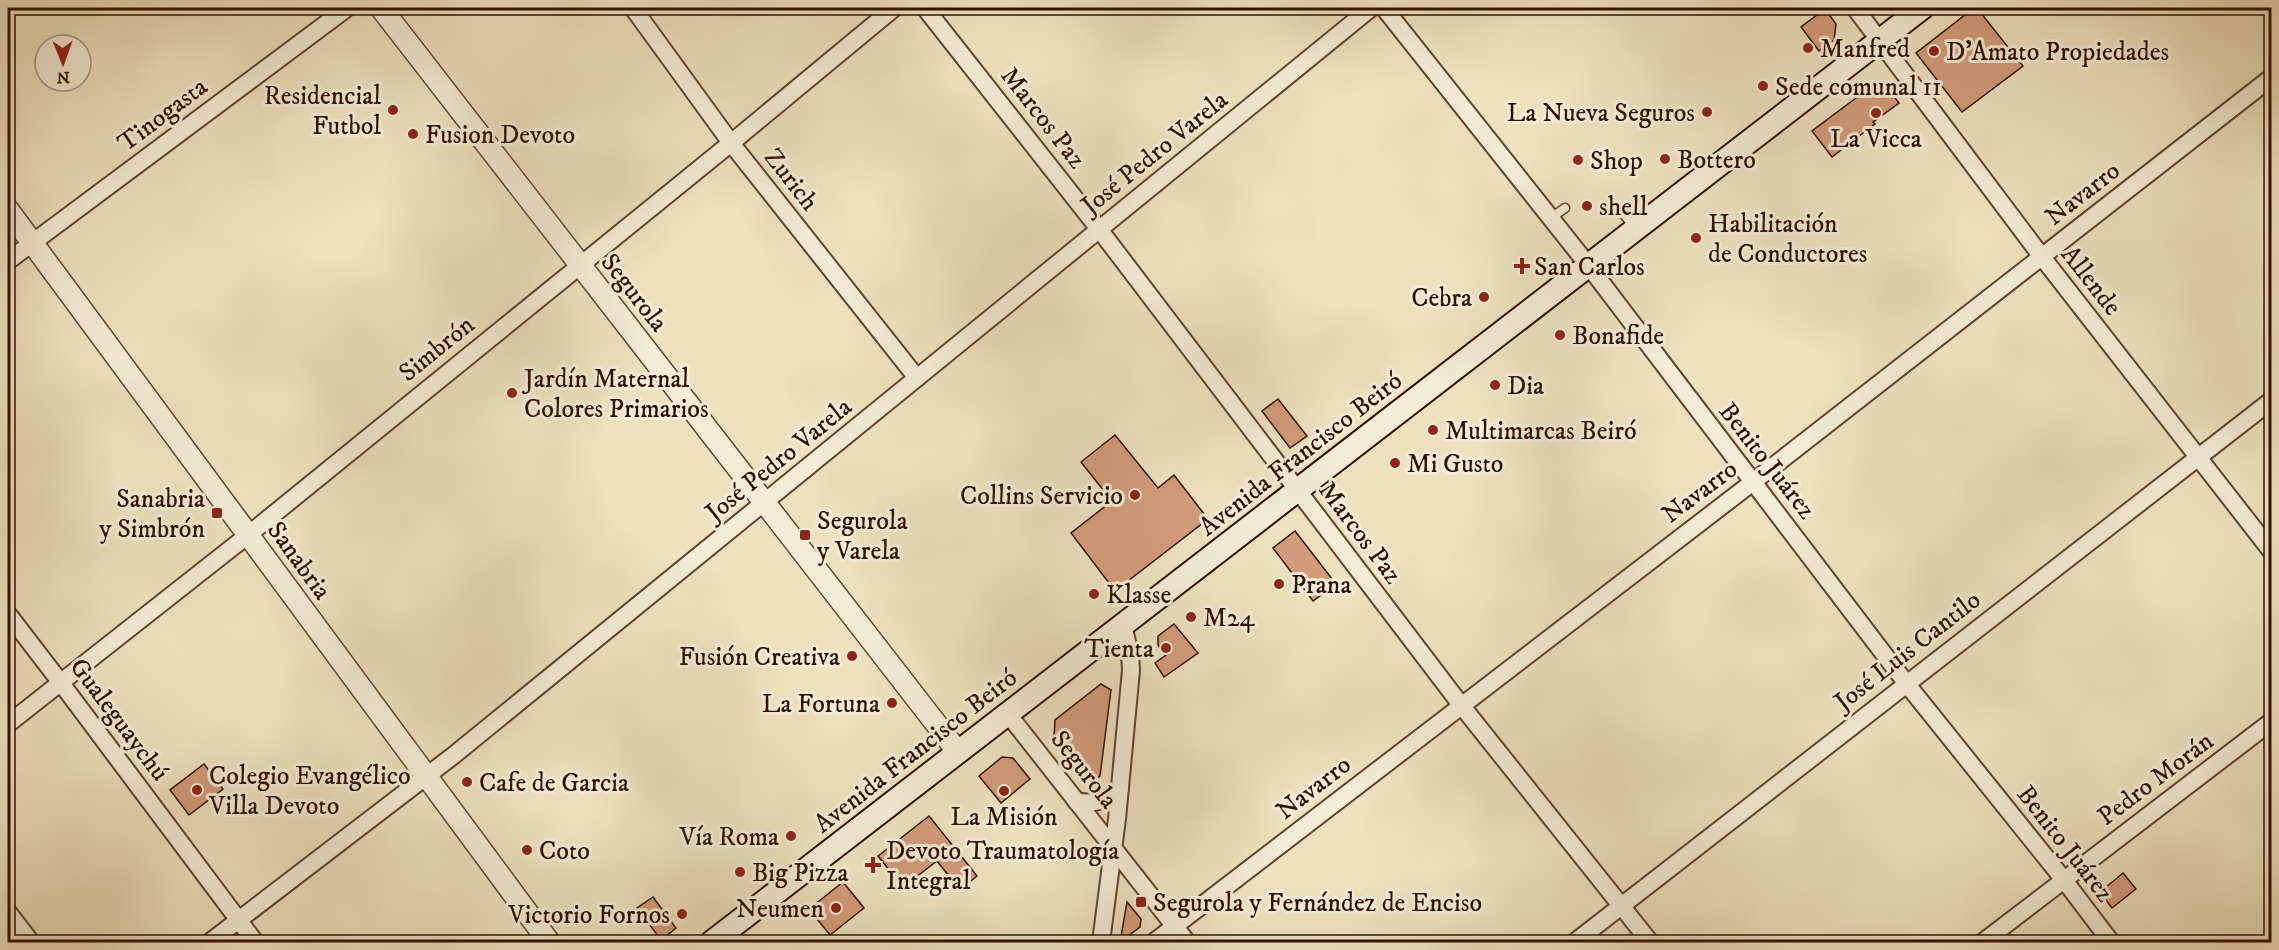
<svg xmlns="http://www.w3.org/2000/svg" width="2279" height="950" font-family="'IM FELL DW Pica',serif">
  <rect width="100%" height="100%" fill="#eee1bf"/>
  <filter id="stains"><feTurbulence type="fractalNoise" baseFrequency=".00333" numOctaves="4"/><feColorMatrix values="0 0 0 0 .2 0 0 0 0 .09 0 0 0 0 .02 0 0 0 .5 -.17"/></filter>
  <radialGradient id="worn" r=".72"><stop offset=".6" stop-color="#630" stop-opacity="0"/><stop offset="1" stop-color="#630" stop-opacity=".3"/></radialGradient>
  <!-- building -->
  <g fill="#d29b7b" stroke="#301000" stroke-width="1.5">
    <path d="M1974 8H1977L2023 66 1962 112 1916 53Z"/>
    <path d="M1825 9 1836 24 1834 40 1819 51 1801 27Z"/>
    <path d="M1872 86 1887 87 1899 103 1873 122 1875 124 1832 157 1812 131Z"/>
    <path d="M1278 399 1307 436 1290 448 1262 411Z"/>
    <path d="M1115 435 1158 488 1174 475 1208 519 1115 591 1071 533 1112 501 1081 462Z"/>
    <path d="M1295 531 1336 584 1313 601 1273 548Z"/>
    <path d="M1174 624 1198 653 1164 677 1155 663 1166 655 1158 645V636Z"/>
    <path d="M1101 684 1111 690 1100 776 1090 782 1054 737 1055 720Z"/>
    <path d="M1002 757 1013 758 1030 779 1001 803 979 776Z"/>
    <path d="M204 764 223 789 189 815 170 790Z"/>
    <path d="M929 816 977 876 960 890 937 861 903 887 878 856Z"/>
    <path d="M2123 873 2136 889 2112 908 2105 899V888Z"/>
    <path d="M843 882 864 908 830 935 809 909Z"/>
    <path d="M653 897 676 928 661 940 637 908Z"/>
    <path d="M1127 902 1141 919 1140 927 1120 942Z"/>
  </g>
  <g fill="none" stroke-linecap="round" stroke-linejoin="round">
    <!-- service casing -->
    <g stroke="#604430" stroke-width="11">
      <g id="service">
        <path d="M1620 210 1635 228"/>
        <path d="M1551 218 1565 208"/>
      </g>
    </g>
    <!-- minor casing -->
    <g stroke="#604430" stroke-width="20">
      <g id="minor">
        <path d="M633 8 731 143 917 378"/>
        <path d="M925 8 1099 229 1461 705 1650 942"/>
        <path d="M1384 8 1588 265 1906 683 2064 880 2111 942"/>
        <path d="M1855 8 2042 257 2272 552"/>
        <path d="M8 261 347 8"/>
        <path d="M8 614 61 683 255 942"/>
        <path d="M1008 714 1187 942"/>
        <path d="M8 724 248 535 731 143 894 8"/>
        <path d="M1076 801C1093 805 1107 801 1120 789"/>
        <path d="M8 912 31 942"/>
        <path d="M210 942 454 755 1371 8"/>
        <path d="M1101 942 1117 819 1131 670 1130 654 1123 625"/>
        <path d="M1154 942 1753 482 2272 77"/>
        <path d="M1575 942 2272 400"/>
        <path d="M1983 942 2272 721"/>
      </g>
    </g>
    <!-- tertiary casing -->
    <g stroke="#604430" stroke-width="24">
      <g id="tertiary">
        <path d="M381 8 958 752"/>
        <path d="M8 210 549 942"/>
      </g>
    </g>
    <!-- secondary casing -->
    <g stroke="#301000" stroke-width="26">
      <path id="secondary" d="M712 942 1922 8"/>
    </g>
    <!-- service -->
    <use href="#service" stroke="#f4ecd5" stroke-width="8"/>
    <!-- minor -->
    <use href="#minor" stroke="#f4ecd5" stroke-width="16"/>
    <!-- tertiary -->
    <use href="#tertiary" stroke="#f4ecd5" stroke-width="21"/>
    <!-- secondary -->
    <use href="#secondary" stroke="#f4ecd5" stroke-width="22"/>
  </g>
  <!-- markers -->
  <g fill="#8f2418" stroke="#f4ecd5" stroke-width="2">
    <circle cx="1808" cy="48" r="6"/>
    <circle cx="1934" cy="51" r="6"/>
    <circle cx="1763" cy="86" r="6"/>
    <circle cx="393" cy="110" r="6"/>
    <circle cx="1707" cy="112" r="6"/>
    <circle cx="1876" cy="113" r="6"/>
    <circle cx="413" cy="134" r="6"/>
    <circle cx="1665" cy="159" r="6"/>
    <circle cx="1578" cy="160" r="6"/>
    <circle cx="1587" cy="206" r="6"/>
    <circle cx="1696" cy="238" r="6"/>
    <path d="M1519 257h6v6h6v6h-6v6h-6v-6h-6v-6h6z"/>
    <circle cx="1484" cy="297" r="6"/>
    <circle cx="1560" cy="335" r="6"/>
    <circle cx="1495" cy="385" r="6"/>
    <circle cx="512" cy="393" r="6"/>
    <circle cx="1433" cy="430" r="6"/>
    <circle cx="1395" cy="463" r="6"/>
    <circle cx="1135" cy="495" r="6"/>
    <rect x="211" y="507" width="12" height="12" rx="3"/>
    <rect x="799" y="529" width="12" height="12" rx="3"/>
    <circle cx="1279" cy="584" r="6"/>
    <circle cx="1094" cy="594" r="6"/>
    <circle cx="1191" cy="617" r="6"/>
    <circle cx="1166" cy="648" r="6"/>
    <circle cx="852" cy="656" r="6"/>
    <circle cx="892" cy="703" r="6"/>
    <circle cx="467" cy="782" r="6"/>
    <circle cx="197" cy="790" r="6"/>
    <circle cx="1004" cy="791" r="6"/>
    <circle cx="791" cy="836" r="6"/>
    <circle cx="527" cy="850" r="6"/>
    <path d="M870 856h6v6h6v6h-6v6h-6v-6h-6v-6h6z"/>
    <circle cx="740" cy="872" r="6"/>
    <rect x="1135" y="896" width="12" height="12" rx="3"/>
    <circle cx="836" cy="908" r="6"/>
    <circle cx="682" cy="914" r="6"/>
  </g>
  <g text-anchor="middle" stroke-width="6" stroke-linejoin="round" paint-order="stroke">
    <!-- poi labels -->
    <g font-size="26" fill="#301000" stroke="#f4ecd5" text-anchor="start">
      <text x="1820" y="57">Manfred</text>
      <text x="1946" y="60">D'Amato Propiedades</text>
      <text x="1775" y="95">Sede comunal 11</text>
      <text x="381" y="104" text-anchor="end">Residencial<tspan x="381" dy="30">Futbol</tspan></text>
      <text x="1695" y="121" text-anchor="end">La Nueva Seguros</text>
      <text x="425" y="143">Fusion Devoto</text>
      <text x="1876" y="147" text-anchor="middle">La Vicca</text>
      <text x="1677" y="168">Bottero</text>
      <text x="1590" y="169">Shop</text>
      <text x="1599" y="215">shell</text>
      <text x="1708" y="232">Habilitación<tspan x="1708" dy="30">de Conductores</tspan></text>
      <text x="1534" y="275">San Carlos</text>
      <text x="1472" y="306" text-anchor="end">Cebra</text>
      <text x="1572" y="344">Bonafide</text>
      <text x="524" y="387">Jardín Maternal<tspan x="524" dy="30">Colores Primarios</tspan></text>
      <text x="1507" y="394">Dia</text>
      <text x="1445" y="439">Multimarcas Beiró</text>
      <text x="1407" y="472">Mi Gusto</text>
      <text x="1123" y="504" text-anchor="end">Collins Servicio</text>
      <text x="205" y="507" text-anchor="end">Sanabria<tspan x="205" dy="30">y Simbrón</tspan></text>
      <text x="817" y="529">Segurola<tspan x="817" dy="30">y Varela</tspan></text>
      <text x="1291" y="593">Prana</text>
      <text x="1106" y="603">Klasse</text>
      <text x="1203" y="626">M24</text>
      <text x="1154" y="657" text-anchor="end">Tienta</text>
      <text x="840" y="665" text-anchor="end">Fusión Creativa</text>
      <text x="880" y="712" text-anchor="end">La Fortuna</text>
      <text x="209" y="784">Colegio Evangélico<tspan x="209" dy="30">Villa Devoto</tspan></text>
      <text x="479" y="791">Cafe de Garcia</text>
      <text x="1004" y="825" text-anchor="middle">La Misión</text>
      <text x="779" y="845" text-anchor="end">Vía Roma</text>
      <text x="539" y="859">Coto</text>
      <text x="886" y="859">Devoto Traumatología<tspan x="886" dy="30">Integral</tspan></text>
      <text x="752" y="881">Big Pizza</text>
      <text x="1153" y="911">Segurola y Fernández de Enciso</text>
      <text x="824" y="917" text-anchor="end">Neumen</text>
      <text x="670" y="923" text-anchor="end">Victorio Fornos</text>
    </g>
    <!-- street labels -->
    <g font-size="26" fill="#301000" stroke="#f4ecd5">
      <text transform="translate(162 114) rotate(-37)" y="9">Tinogasta</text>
      <text transform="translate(1044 117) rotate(52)" y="9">Marcos Paz</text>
      <text transform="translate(1154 152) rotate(-39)" y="9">José Pedro Varela</text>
      <text transform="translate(792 179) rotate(52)" y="9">Zurich</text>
      <text transform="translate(2082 193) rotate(-38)" y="9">Navarro</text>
      <text transform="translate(2092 280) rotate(52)" y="9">Allende</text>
      <text transform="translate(635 292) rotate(52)" y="9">Segurola</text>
      <text transform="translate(436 348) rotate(-39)" y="9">Simbrón</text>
      <text transform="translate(1300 453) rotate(-38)" y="9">Avenida Francisco Beiró</text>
      <text transform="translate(778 459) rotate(-39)" y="9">José Pedro Varela</text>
      <text transform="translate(1768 460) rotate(52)" y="9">Benito Juárez</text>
      <text transform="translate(1699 491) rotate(-37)" y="9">Navarro</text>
      <text transform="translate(1361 532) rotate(53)" y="9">Marcos Paz</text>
      <text transform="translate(300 560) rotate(54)" y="9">Sanabria</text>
      <text transform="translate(1907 650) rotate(-38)" y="9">José Luis Cantilo</text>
      <text transform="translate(120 719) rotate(53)" y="9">Gualeguaychú</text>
      <text transform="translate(915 750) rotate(-38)" y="9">Avenida Francisco Beiró</text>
      <text transform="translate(1085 769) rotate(52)" y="9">Segurola</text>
      <text transform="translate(2155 778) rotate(-37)" y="9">Pedro Morán</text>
      <text transform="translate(1313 787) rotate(-38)" y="9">Navarro</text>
      <text transform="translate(2066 843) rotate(52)" y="9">Benito Juárez</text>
    </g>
  </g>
  <!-- margin -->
  <rect width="2279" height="950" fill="none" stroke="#eee1bf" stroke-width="30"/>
  <rect x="9" y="9" width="2261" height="932" fill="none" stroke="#301000" stroke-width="3"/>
  <rect x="15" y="15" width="2249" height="920" fill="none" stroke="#301000" stroke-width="1.5"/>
  <!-- north arrow -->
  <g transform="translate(63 63) rotate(179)"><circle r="28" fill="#f4ecd5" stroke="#a69480" stroke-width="1.5"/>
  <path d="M0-4.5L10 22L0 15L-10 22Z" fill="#8f2418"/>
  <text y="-9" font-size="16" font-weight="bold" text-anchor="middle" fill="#301000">N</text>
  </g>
  <rect width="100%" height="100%" filter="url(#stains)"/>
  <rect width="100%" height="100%" fill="url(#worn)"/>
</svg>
